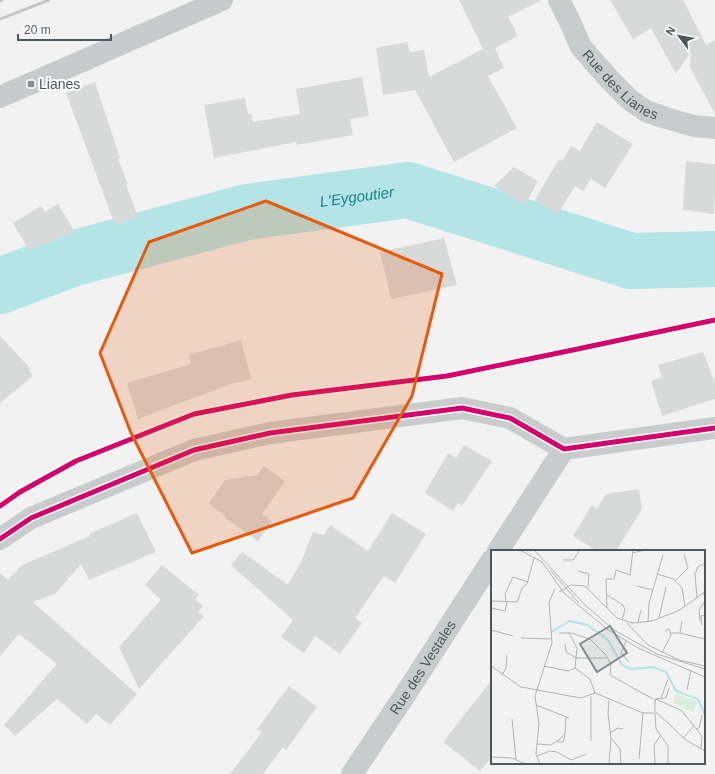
<svg xmlns="http://www.w3.org/2000/svg" width="715" height="774" font-family="Arial,sans-serif">
  <rect width="100%" height="100%" fill="#f2f2f2"/>
  <g fill="none" stroke-linecap="round" stroke-linejoin="round">
    <!-- river -->
    <path stroke="#b3e5e7" stroke-width="56" id="s1" d="M0 286 71 259 247 212 408 190 631 261 715 259"/>
  </g>
  <!-- building -->
  <g fill="#d8dada">
    <path d="M459 0H542L508 17 518 36 495 48 504 68 488 76 517 128 454 162 415 90 383 95 376 48 407 42 410 52 424 50 429 77 483 49Z"/>
    <path d="M610 0H683L706 45 715 40V114L690 67 691 53H690L676 74 651 28 633 39Z"/>
    <path d="M362 77 369 116 350 119 353 135 297 145 296 142 214 158 204 105 245 98 248 114 251 113 253 122 300 114 296 89Z"/>
    <path d="M95 82 120 158 118 159 128 184 126 185 138 217 115 225 66 93Z"/>
    <path d="M597 122 633 144 605 188 591 179 583 191 575 186 558 214 535 200 559 159 562 161 571 146 580 151Z"/>
    <path d="M686 161 715 164V193L714 214 683 210Z"/>
    <path d="M514 167 538 181 525 205 494 186Z"/>
    <path d="M58 204 75 232 29 250 13 223 41 206 45 212Z"/>
    <path d="M444 238 457 285 391 299 380 252Z"/>
    <path d="M0 336 31 369 29 370 33 376 0 403Z"/>
    <path d="M241 340 251 379 231 384 138 419 127 383 191 364 189 355Z"/>
    <path d="M703 352 715 383V399L662 416 651 381 662 377 658 365Z"/>
    <path d="M464 445 492 461 462 506 458 503 453 511 425 493 448 453 456 458Z"/>
    <path d="M264 466 285 481 262 514 272 521 258 541 225 518 226 517 209 503 225 480 257 475Z"/>
    <path d="M639 489 642 509 616 551H597L573 536 592 505 597 509 606 494Z"/>
    <path d="M137 513 156 552 89 580 81 564 55 594 33 602 137 694 110 725 96 714 87 724 57 699 15 736 4 725 57 664 19 634 0 656V573L8 580 22 565 90 536 89 534Z"/>
    <path d="M392 513 426 534 395 583 384 576 355 618 362 623 340 654 315 636 304 653 281 637 293 620 231 565 242 552 288 585 302 560 313 532 324 535 330 525 368 551Z"/>
    <path d="M162 565 199 595 195 599 203 606 198 612 204 616 139 689 119 647 161 600 145 585Z"/>
    <path d="M492 680V757L480 771 443 742Z"/>
    <path d="M289 686 317 707 286 750 283 747 263 774H230L262 732 257 729Z"/>
  </g>
  <g fill="none" stroke-linecap="round" stroke-linejoin="round">
    <!-- minor -->
    <g stroke="#c9cccd" stroke-width="22">
      <path id="s2" d="M559 0 570 22 581 47 610 80 630 100 646 111 666 118 694 126 715 128"/>
      <path d="M0 539 31 518 194 450 270 433 462 408 510 418 564 449 715 428"/>
      <path d="M498 551 564 449"/>
      <path id="s3" d="M352 774 405 695 492 560"/>
    </g>
    <!-- major -->
    <path stroke="#c8cbcc" stroke-width="22" d="M0 97 222 0"/>
    <!-- rail -->
    <g stroke="#c5c8c8" stroke-width="3">
      <path d="M0 1 2 0"/>
      <path d="M0 19 49 0"/>
    </g>
    <!-- cycleway casing -->
    <g stroke="#fff" stroke-width="8">
      <g id="cycleway">
        <path d="M0 506 20 492 76 461 194 414 292 395 447 376 568 351 715 320"/>
        <path d="M0 539 31 518 194 450 270 433 462 408 510 418 564 449 715 428"/>
      </g>
    </g>
    <!-- cycleway -->
    <use href="#cycleway" stroke="#d6006c" stroke-width="5"/>
  </g>
  <!-- marked area -->
  <path fill="#e8590c" fill-opacity="0.2" stroke="#e8590c" stroke-width="3" stroke-linejoin="round" d="M266 201 442 274 412 396 353 498 192 553 131 433 100 353 149 242Z"/>
  <!-- markers -->
  <rect fill="#858d90" stroke="#fff" stroke-width="1.5" x="27" y="80" width="8" height="8" rx="2"/>
  <g text-anchor="middle" stroke-width="4" stroke-linejoin="round" paint-order="stroke">
    <!-- street labels -->
    <g font-size="14" fill="#4b575c" stroke="#fff">
      <text dy="5" stroke="none"><textPath href="#s2" startOffset="107">Rue des Lianes</textPath></text>
      <text dy="5" stroke="none"><textPath href="#s3" startOffset="128">Rue des Vestales</textPath></text>
    </g>
    <!-- poi labels -->
    <g font-size="14" fill="#4b575c" stroke="#fff" text-anchor="start">
      <text x="39" y="89">Lianes</text>
    </g>
    <!-- water labels -->
    <g font-size="15" font-style="italic" fill="#1c8387" stroke="#fff">
      <text dy="5" stroke="none"><textPath href="#s1" startOffset="369">L'Eygoutier</textPath></text>
    </g>
  </g>
  <!-- overview -->
  <g transform="translate(491 550)">
    <rect width="214" height="214" fill="#f2f2f2"/>
    <path d="M185 144 206 152 202 162 182 153Z" fill="#d9eede"/>
    <path fill="none" stroke="#b3e5e7" stroke-width="2" d="M60 82 79 71 96 75 117 90 131 115 140 119 162 117 175 122 185 141 207 149 214 165"/>
    <path fill="none" stroke="#afb4b6" stroke-width="1" d="M29 0 51 12 73 43 116 79 147 98 214 127M43 0 93 54 123 80 166 104 214 119M142 3 154 0M72 10H82L89 0M60 21 88 53M87 21 98 24 97 38M166 24 183 29 191 38 194 56M184 31 197 18 193 4M146 36 162 40M68 42 80 35 94 36 126 68 141 73 161 71 187 61 214 42M116 45 132 55 134 60 131 70M206 48 204 24 207 17 214 13M1 51 26 52 31 38 36 34 43 8M15 52 14 44 22 27 37 32M0 58 14 61 16 52M116 58 115 29H123L125 20 139 25 142 0M168 68 175 37M147 72 150 60M157 72 158 53 172 5M209 72 208 60 214 51 213 42M136 73 157 95 188 110 214 116M211 75 210 66 214 65M0 80 22 86M68 83H80L99 89 114 104 120 114 119 125 162 149M78 83 86 98 84 118M180 83H189L214 89M189 83 191 71M30 88 61 89M135 91 130 103 138 112M74 94 75 102 85 108H115M171 103 180 85 178 79 174 81M0 116 30 137 90 148 104 143M53 116 77 121 84 118M84 118 99 129 104 143 152 163H166M11 125 15 118 16 105M196 140 200 120M170 148 177 129M164 149 175 148 178 138M165 149 191 161 211 186 210 199M118 150 117 164 120 188 118 214M164 152V149V162M45 155 78 168M166 163 195 190 214 201M164 164 165 179 177 196V213L174 214M21 169 25 209M205 179 208 178 211 165M119 183 127 178 132 179M120 188 129 199 130 214M192 188 203 176M100 191V146M66 192H72L74 185M46 194 60 195 69 189 74 184 75 167M46 206 59 201 66 202 80 210 95 204M0 207 21 208 34 214M148 209 152 163M49 214 45 204 48 174 44 146 61 93 58 52 64 39M164 214 163 195 169 186"/>
    <path fill="#858d90" fill-opacity="0.15" stroke="#858d90" stroke-width="2" d="M119 76 136 103 106 122 89 94Z"/>
    <rect width="214" height="214" fill="none" stroke="#4b575c" stroke-width="2"/>
  </g>
  <!-- north arrow -->
  <g transform="translate(679 36) rotate(302)" stroke="#ffffff" stroke-width="3" paint-order="stroke">
  <path d="M0-3L7 15L0 10L-7 15Z" fill="#4b575c"/>
  <text y="-6" font-size="11" font-weight="bold" text-anchor="middle" fill="#4b575c">N</text>
  </g>
  <!-- scale -->
  <path d="M18 34v6h93v-6" fill="none" stroke="#4b575c" stroke-width="2"/>
  <text x="24" y="34" font-size="12" fill="#4b575c" stroke="#ffffff" stroke-width="3" paint-order="stroke">20 m</text>
</svg>
